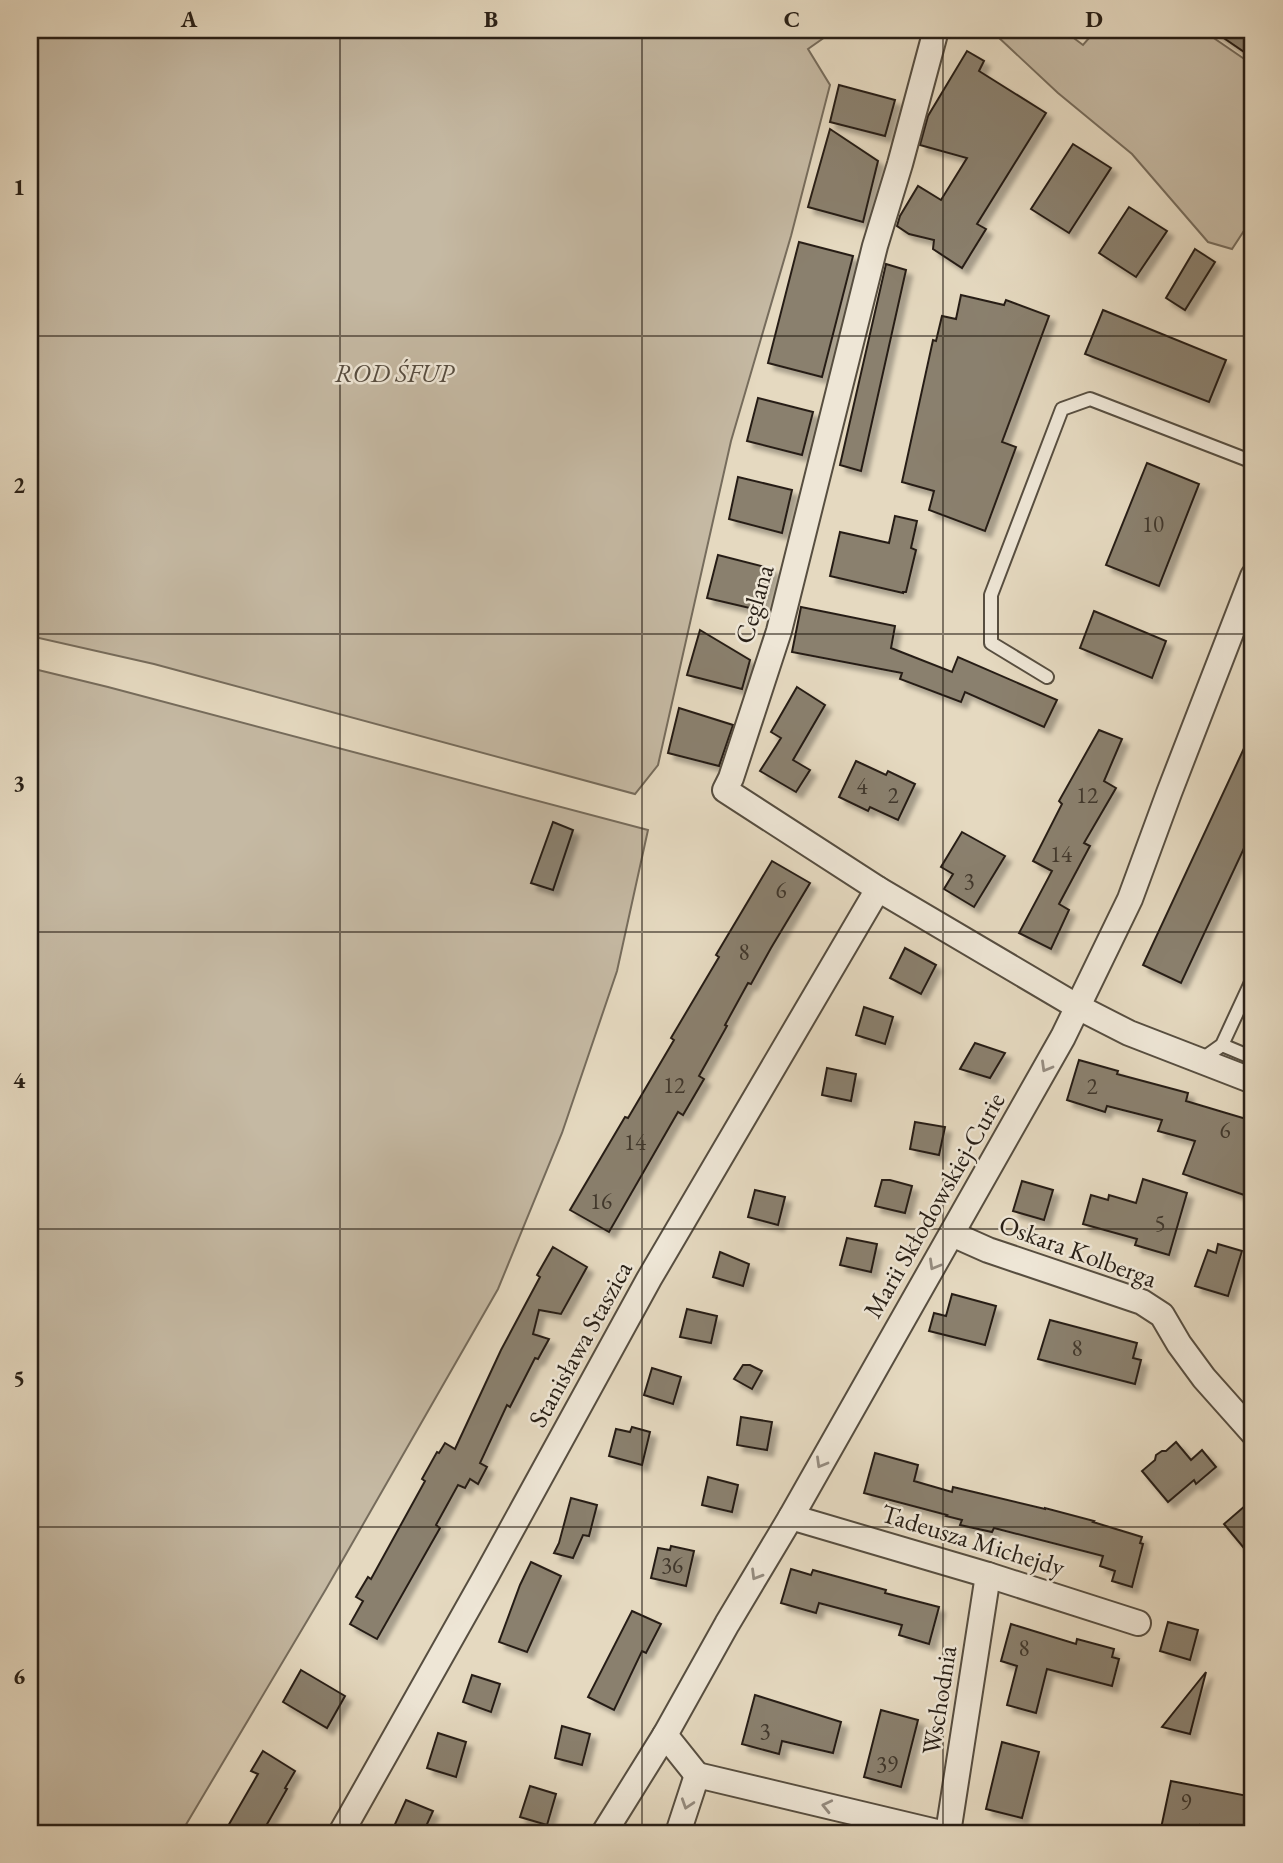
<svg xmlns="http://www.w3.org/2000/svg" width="1283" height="1863" font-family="'EB Garamond',serif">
  <defs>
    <filter id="shadow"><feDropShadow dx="6" dy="6" stdDeviation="2" flood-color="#0004"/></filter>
  </defs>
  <rect width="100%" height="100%" fill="#e5d9c0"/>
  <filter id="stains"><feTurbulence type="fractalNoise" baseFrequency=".00286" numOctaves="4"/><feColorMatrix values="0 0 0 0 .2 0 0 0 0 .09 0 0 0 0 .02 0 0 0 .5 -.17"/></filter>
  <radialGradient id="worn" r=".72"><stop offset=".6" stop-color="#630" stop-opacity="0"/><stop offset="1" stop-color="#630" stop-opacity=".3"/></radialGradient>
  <!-- green -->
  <g fill="#c5b9a3" stroke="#766c5c" stroke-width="2">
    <path d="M30 30H835L808 49 830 85 791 236 731 441 658 765 635 794 154 664 30 636Z"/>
    <path d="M1020 30H1063L1083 45 1096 30H1202L1253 65V76L1246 87 1253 92V159L1249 165 1253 168V217L1232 249 1208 242 1132 154 1058 93 997 36Z"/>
    <path d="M30 668 108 687 648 830 617 971 562 1133 498 1289 326 1589 181 1833H30Z"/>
  </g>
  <!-- building -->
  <g fill="#8a806e" stroke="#281f16" stroke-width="2" filter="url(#shadow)">
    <path d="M1212 30H1253V58Z"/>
    <path d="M967 51 984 61 979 71 1046 113 977 224 986 229 962 268 933 249 934 240 909 234 897 226 900 216 918 186 941 200 967 158 920 145 928 116Z"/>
    <path d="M839 85 895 100 885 136 830 122Z"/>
    <path d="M830 129 878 161 863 222 808 207Z"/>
    <path d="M1073 144 1111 168 1069 233 1031 209Z"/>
    <path d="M1129 207 1167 231 1136 277 1099 253Z"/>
    <path d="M799 242 853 256 822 377 768 363Z"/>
    <path d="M1195 249 1215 262 1185 310 1166 298Z"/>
    <path d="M886 264 906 270 861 471 840 465Z"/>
    <path d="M961 295 1004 305 1006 300 1049 316 1002 442 1016 447 985 531 929 510 934 491 902 482 933 340 936 341 942 316 956 319Z"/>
    <path d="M1103 310 1226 360 1209 402 1085 354Z"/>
    <path d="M758 398 813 412 802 455 747 441Z"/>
    <path d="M1147 463 1199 484 1159 586 1106 565Z"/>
    <path d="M738 477 792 490 782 533 729 519Z"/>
    <path d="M895 516 917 521 911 548 916 550 906 592H903V593L830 576 840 532 889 543Z"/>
    <path d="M718 555 773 569 762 609H754L707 598Z"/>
    <path d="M801 607 895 626 891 648 952 672 958 657 1057 700 1044 727 965 692 961 702 900 679 902 673 792 652Z"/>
    <path d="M1094 611 1166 641 1152 678 1080 648Z"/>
    <path d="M700 630 750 660 742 689 687 675Z"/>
    <path d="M797 687 825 705 793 760 810 770 796 792 760 771 781 738 771 732Z"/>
    <path d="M679 708 733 725 719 766 668 753Z"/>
    <path d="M1253 729V829L1181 983 1143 965Z"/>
    <path d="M1099 730 1122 739 1104 781 1116 788 1084 843 1090 846 1059 904 1069 910 1051 949 1019 933 1052 871 1033 861 1062 804 1059 801Z"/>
    <path d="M856 761 886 775 888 771 915 784 898 820 870 807 868 811 839 797Z"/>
    <path d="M553 822 573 830 553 890 531 883Z"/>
    <path d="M962 832 1005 856 974 907 944 889 953 874 941 867Z"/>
    <path d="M772 861 810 883 771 948 751 984 748 983 725 1025 727 1026 699 1076 704 1079 683 1115 678 1112 609 1232 570 1210 625 1117 628 1118 674 1040 671 1038 719 957 716 955Z"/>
    <path d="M905 948 936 965 921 994 890 978Z"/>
    <path d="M864 1007 893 1017 885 1044 856 1035Z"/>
    <path d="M975 1043 1005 1053 990 1078 960 1069Z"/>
    <path d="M1079 1060 1118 1071 1117 1074 1188 1093 1186 1101 1253 1121V1198L1183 1174 1195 1141 1158 1131 1162 1120 1107 1106 1105 1112 1067 1100Z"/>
    <path d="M827 1068 856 1074 851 1101 822 1095Z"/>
    <path d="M915 1122 945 1127 939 1155 910 1149Z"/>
    <path d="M1143 1179 1187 1193 1169 1255 1135 1245 1137 1239 1083 1224 1091 1195 1108 1200 1109 1195 1136 1203Z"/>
    <path d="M882 1180H890L912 1186 905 1213 875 1206Z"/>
    <path d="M1022 1181 1053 1190 1044 1220 1013 1211Z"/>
    <path d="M755 1190 785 1197 778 1225 748 1217Z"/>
    <path d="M847 1238 877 1244 871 1272 840 1265Z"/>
    <path d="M1218 1244 1242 1251 1228 1296 1195 1286 1208 1250 1216 1253Z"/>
    <path d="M553 1247 587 1267 561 1314 539 1310 533 1334 549 1339 538 1359 535 1358 510 1407 507 1405 480 1463 487 1467 478 1484 470 1479 465 1488 458 1485 436 1525 440 1528 377 1639 350 1624 363 1601 356 1597 368 1577 371 1579 425 1481 422 1479 437 1452 439 1453 445 1443 455 1449 501 1350 540 1277 537 1275Z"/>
    <path d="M720 1252 749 1264 743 1286 713 1277Z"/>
    <path d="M952 1294 996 1306 985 1345 929 1331 934 1313 946 1316Z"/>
    <path d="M687 1309 717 1316 711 1343 680 1337Z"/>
    <path d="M1050 1320 1137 1343 1133 1358 1141 1360 1135 1384 1038 1359Z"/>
    <path d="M743 1365H750L762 1371 752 1389 734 1379Z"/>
    <path d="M652 1368 681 1377 673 1404 644 1395Z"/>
    <path d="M741 1417 772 1422 767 1450 737 1445Z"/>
    <path d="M632 1427 650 1432 642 1465 609 1456 616 1429 630 1432Z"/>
    <path d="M1176 1442 1191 1460 1202 1450 1216 1467 1196 1484 1194 1480 1168 1502 1142 1471 1155 1460 1156 1455 1162 1451H1166Z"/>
    <path d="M875 1453 918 1465 914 1481 952 1492 953 1487 1045 1509V1508L1094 1521 1093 1522 1142 1537 1140 1543 1143 1544 1132 1587 1112 1581 1115 1571 1100 1566 1103 1556 994 1528 992 1532 960 1525 962 1520 946 1516 947 1515 864 1493Z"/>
    <path d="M708 1477 738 1485 732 1512 702 1505Z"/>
    <path d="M571 1498 597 1505 589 1536 583 1535 573 1558 554 1553 559 1543Z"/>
    <path d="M1253 1499V1559L1224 1524Z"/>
    <path d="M671 1546 694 1551 686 1586 651 1578 658 1548 670 1550Z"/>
    <path d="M531 1562 561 1576 527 1652 499 1642 520 1585Z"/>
    <path d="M791 1569 811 1575 813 1570 886 1590 885 1593 939 1607 929 1644 899 1635 902 1625 819 1603 816 1613 781 1603Z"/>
    <path d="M632 1611 661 1624 646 1653 642 1651 614 1710 588 1697Z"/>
    <path d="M1168 1622 1198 1630 1190 1660 1160 1651Z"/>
    <path d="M1011 1624 1076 1644 1077 1639 1114 1649 1112 1657 1119 1659 1112 1686 1047 1669 1036 1713 1007 1705 1017 1666 1001 1661Z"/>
    <path d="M301 1670 345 1696 327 1728 283 1702Z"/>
    <path d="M1206 1672 1190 1734 1162 1727Z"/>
    <path d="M472 1675 500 1684 491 1712 463 1702Z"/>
    <path d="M755 1695 841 1722 833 1753 782 1741 779 1754 742 1744Z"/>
    <path d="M881 1710 918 1720 901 1787 864 1777Z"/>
    <path d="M562 1726 590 1734 582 1765 555 1758Z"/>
    <path d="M438 1733 466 1742 456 1777 427 1768Z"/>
    <path d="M1002 1742 1039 1752 1022 1818 986 1809Z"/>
    <path d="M263 1751 295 1771 285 1788 287 1789 262 1833H224L258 1774 251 1771Z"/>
    <path d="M1171 1781 1253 1797V1833L1200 1825V1833H1160Z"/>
    <path d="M530 1786 556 1794 547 1825 520 1817Z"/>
    <path d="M406 1800 433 1811 423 1833H391Z"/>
  </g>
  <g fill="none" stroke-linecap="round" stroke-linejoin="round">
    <!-- lane casing -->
    <g stroke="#574e40" stroke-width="16">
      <g id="lane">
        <path d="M1047 677 991 643V595L1062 409 1090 399 1253 462"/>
        <path d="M1222 1045 1253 1058"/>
        <path d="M1201 1060 1222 1045 1253 978"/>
      </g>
    </g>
    <!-- street casing -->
    <g stroke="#574e40" stroke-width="28">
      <g id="street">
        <path d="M936 30 900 164 875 246 779 631 731 778 725 790 878 889 1078 1007 1129 1033 1253 1081"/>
        <path d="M952 1234 988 1250 1142 1302 1162 1315 1179 1344 1204 1378 1253 1433"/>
        <path d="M791 1517 988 1575 1138 1623"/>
        <path d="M665 1735 697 1775"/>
        <path d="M697 1775 941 1833"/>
        <path d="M341 1833 486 1576 649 1279 878 889"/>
        <path d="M604 1833 665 1735 727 1624 791 1517 1063 1037 1130 899 1169 793 1253 576"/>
        <path d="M678 1833 697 1775"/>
        <path d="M948 1833 988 1575"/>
      </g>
    </g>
    <!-- lane -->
    <use href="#lane" stroke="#eee6d6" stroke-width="12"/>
    <!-- street -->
    <use href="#street" stroke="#eee6d6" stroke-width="24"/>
  </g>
  <!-- one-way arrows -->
  <defs><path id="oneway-chevron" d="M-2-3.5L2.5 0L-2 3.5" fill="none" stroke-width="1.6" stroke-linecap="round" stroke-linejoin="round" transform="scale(1.75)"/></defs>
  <g stroke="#958c80">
    <use href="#oneway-chevron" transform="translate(1046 1067) rotate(120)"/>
    <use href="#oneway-chevron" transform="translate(934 1265) rotate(120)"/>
    <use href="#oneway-chevron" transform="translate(821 1463) rotate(120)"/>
    <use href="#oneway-chevron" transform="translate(756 1575) rotate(121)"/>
    <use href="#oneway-chevron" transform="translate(687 1804) rotate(108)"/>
    <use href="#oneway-chevron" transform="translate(827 1806) rotate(-167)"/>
  </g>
  <!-- grid -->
  <path fill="none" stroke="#281f16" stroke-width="2" stroke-opacity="0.55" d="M340 30V1833M642 30V1833M943 30V1833M30 336H1253M30 634H1253M30 932H1253M30 1229H1253M30 1527H1253"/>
  <g text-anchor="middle" stroke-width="5" stroke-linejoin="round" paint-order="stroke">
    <!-- number labels -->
    <g font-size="23" fill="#40372c">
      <text x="1153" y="532">10</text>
      <text x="862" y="794">4</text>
      <text x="893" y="803">2</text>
      <text x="1087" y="803">12</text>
      <text x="1061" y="862">14</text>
      <text x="969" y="889">3</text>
      <text x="781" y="898">6</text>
      <text x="744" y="960">8</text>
      <text x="674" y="1093">12</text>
      <text x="1092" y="1094">2</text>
      <text x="1225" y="1138">6</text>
      <text x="635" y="1150">14</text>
      <text x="601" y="1209">16</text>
      <text x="1160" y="1231">5</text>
      <text x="1077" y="1356">8</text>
      <text x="672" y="1573">36</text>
      <text x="1024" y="1656">8</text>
      <text x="765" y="1739">3</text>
      <text x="887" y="1772">39</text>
      <text x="1186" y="1810">9</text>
    </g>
    <!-- park labels -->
    <g font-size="26" font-style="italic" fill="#574d40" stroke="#eee6d6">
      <text x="394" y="382">ROD ŚFUP</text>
    </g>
    <!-- street labels -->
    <g font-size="26" fill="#281f16" stroke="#eee6d6">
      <text transform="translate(754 604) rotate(-74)" y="9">Ceglana</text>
      <text transform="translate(934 1205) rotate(-60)" y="9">Marii Skłodowskiej-Curie</text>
      <text transform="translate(1078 1251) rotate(20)" y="9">Oskara Kolberga</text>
      <text transform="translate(580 1344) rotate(-61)" y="9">Stanisława Staszica</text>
      <text transform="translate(973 1540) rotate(17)" y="9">Tadeusza Michejdy</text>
      <text transform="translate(939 1700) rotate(-81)" y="9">Wschodnia</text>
    </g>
  </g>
  <!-- margin -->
  <rect width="1283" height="1863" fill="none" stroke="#e5d9c0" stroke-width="77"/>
  <rect x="38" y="38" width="1206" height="1787" fill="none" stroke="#281f16" stroke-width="2.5"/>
  <g font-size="23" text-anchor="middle" font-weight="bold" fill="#281f16">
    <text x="189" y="27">A</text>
    <text x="491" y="27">B</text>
    <text x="792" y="27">C</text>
    <text x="1094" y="27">D</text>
    <text x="19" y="195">1</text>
    <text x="19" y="493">2</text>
    <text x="19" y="791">3</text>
    <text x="19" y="1088">4</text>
    <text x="19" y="1386">5</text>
    <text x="19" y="1684">6</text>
  </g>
  <rect width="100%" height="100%" filter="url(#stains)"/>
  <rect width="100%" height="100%" fill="url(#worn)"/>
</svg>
